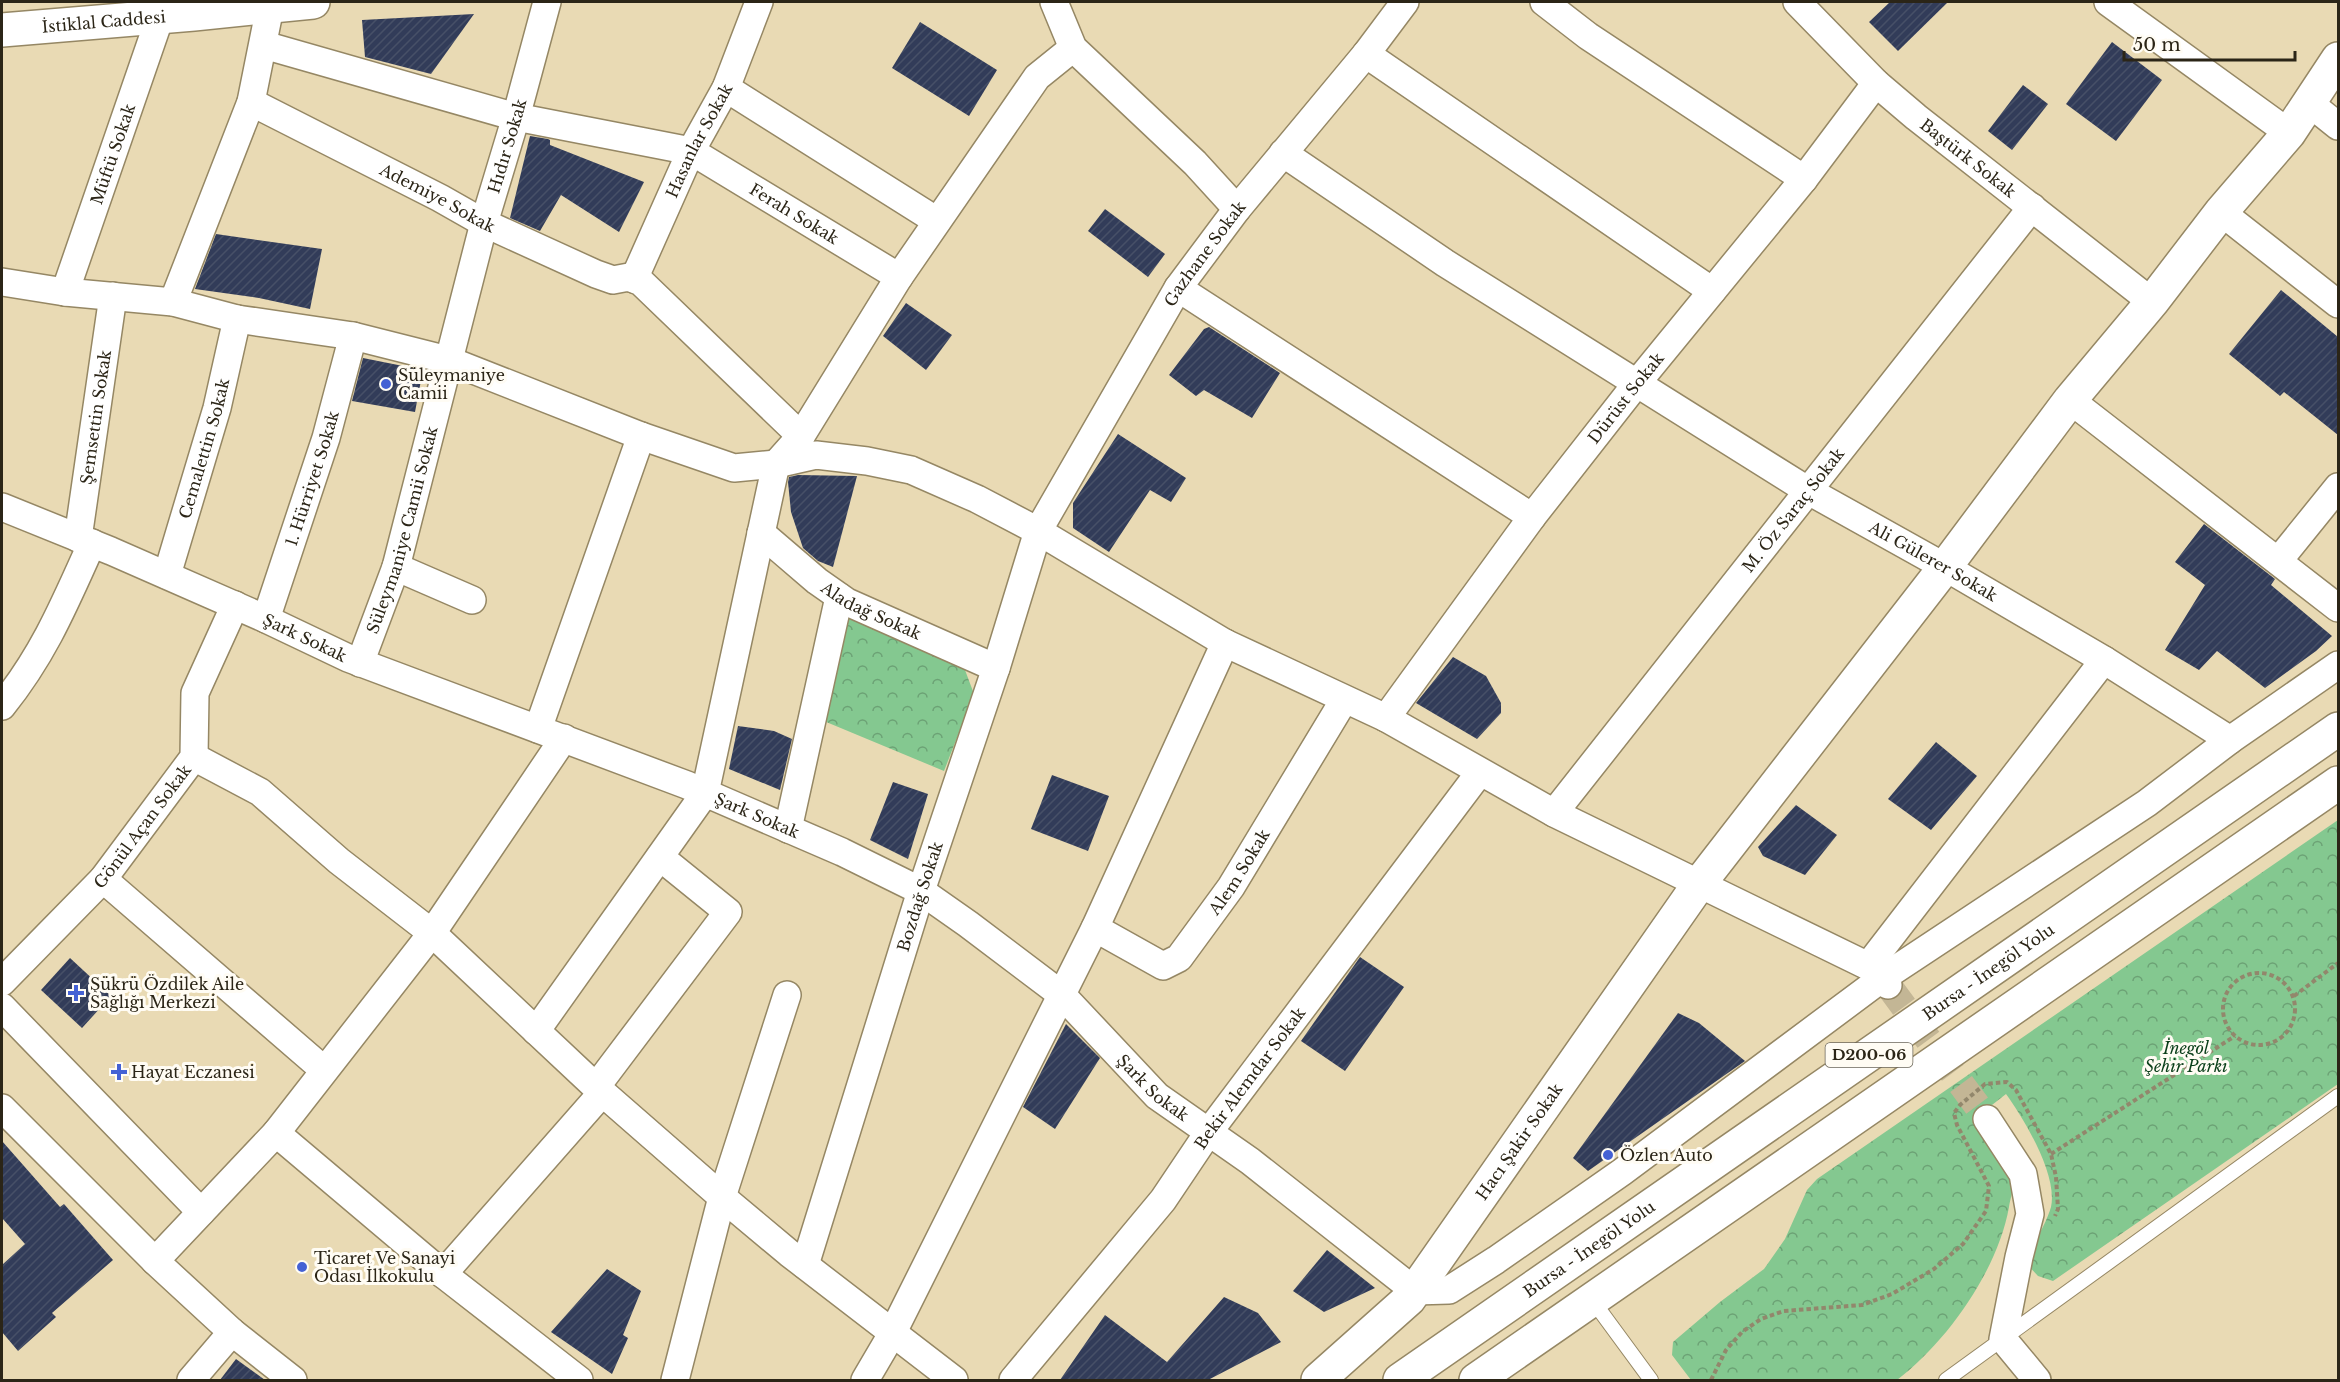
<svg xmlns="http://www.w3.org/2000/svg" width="2340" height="1382" font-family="'Libre Baskerville',serif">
  <defs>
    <pattern id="forest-crowns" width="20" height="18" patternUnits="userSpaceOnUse" patternTransform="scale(1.5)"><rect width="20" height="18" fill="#84c890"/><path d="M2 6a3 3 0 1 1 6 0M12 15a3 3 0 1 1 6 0" fill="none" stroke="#6ca275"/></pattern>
    <pattern id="building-hatch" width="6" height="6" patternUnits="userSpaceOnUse" patternTransform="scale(1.5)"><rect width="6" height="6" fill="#323c59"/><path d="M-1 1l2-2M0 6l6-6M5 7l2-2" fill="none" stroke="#475067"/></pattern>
  </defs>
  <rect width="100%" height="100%" fill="#e9dab4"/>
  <!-- forest -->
  <g fill="url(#forest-crowns)">
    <path d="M842 616 953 660 965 670 974 694 944 771 819 719Z"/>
    <path d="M2338 820V1084L2053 1281 2038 1276 2025 1262C2032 1247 2047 1222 2051 1207 2058 1175 2024 1119 2006 1094L1978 1116C1992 1136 2011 1159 2013 1185 2013 1191 2010 1200 2009 1207 1998 1270 1947 1342 1897 1380H1691L1672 1355 1673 1342 1720 1302 1764 1269 1785 1239 1807 1190 1817 1179Z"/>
  </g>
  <!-- building -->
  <g fill="url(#building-hatch)">
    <path d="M1890 2H1948L1898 51 1869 22Z"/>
    <path d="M474 14 431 74 365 57 362 20Z"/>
    <path d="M920 22 997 70 969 116 892 68Z"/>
    <path d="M2112 42 2162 80 2116 141 2066 104Z"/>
    <path d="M2023 85 2048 104 2012 150 1988 131Z"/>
    <path d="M530 136 548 139 550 140V145L644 182 619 232 561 195 540 231 510 218Z"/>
    <path d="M1105 209 1165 254 1148 277 1088 231Z"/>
    <path d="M216 234 322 249 310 309 259 298 195 289Z"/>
    <path d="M2281 290 2338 337V435L2284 392 2280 396 2229 354Z"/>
    <path d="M906 303 952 335 926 370 883 336Z"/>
    <path d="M1209 327 1280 373 1252 418 1204 390 1196 396 1169 375 1204 329Z"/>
    <path d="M363 358 423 370 415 412 352 401Z"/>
    <path d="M1118 434 1186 478 1171 502 1150 490 1109 552 1073 528V503Z"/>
    <path d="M798 475 857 476 833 567 818 561 803 548 791 512 788 482 789 477Z"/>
    <path d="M2204 524 2275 579 2271 585 2332 636 2316 651 2265 688 2217 651 2199 670 2165 650 2205 585 2175 562Z"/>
    <path d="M1453 657 1486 676 1501 703V713L1477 739 1416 703Z"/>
    <path d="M738 726 774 731 792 739 780 790 729 769Z"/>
    <path d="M1936 742 1977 776 1931 830 1888 799Z"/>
    <path d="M1052 775 1109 796 1088 851 1031 829Z"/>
    <path d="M893 782 928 794 908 859 870 840Z"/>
    <path d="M1796 805 1837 835 1805 875 1763 856 1758 847Z"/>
    <path d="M1360 957 1404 987 1345 1071 1301 1041Z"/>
    <path d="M70 958 111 996 82 1028 41 990Z"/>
    <path d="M1678 1013 1699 1023 1745 1061 1588 1171 1573 1158Z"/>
    <path d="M1066 1024 1100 1058 1055 1129 1023 1107Z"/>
    <path d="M2 1141 60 1207 64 1204 113 1260 52 1313 56 1317 18 1351 2 1332V1265L25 1244 2 1218Z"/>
    <path d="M1327 1250 1375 1288 1324 1312 1293 1291Z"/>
    <path d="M607 1269 641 1291 623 1335 628 1338 612 1374 551 1332Z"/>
    <path d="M1224 1297 1258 1313 1281 1342 1208 1380H1060L1105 1315 1167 1362Z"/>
    <path d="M236 1359 265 1380H220Z"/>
  </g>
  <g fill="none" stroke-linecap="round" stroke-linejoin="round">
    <!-- street-tunnel -->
    <path stroke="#c3b695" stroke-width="27" stroke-dasharray="27 14" stroke-linecap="butt" d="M1888 985 1987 1119"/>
    <!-- lane casing -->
    <g stroke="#958764" stroke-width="16">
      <g id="lane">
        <path d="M1593 1301 1651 1380"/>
        <path d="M1946 1380 2338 1096"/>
      </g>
    </g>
    <!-- street casing -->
    <g stroke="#958764" stroke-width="30">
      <g id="street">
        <path d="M1054 2 1073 48 1195 163 1237 209"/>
        <path d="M1544 2 1588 36 1804 179"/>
        <path id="s1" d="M1797 2 1876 83 1916 117 2152 302"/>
        <path d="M2108 2 2289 133"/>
        <path id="s2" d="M264 45 516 117 691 151 899 277"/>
        <path d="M1366 54 1712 291"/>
        <path d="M726 88 937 221"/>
        <path id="s3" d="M251 102 440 198 484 223 596 274 613 280 629 277 641 282 801 436"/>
        <path d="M2308 102 2338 126"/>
        <path id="s4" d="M1283 153 1445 263 1807 490 1945 567 2104 660 2230 740"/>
        <path d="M2221 212 2338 304"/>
        <path id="s5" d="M634 279 691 151 726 88 759 2"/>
        <path d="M2 282 65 292 173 302 237 319 353 336 448 360 641 436 734 468 776 464 816 455 867 461 911 470 977 499 1038 531 1225 643 1386 718 1554 813 1868 966 1888 985"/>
        <path d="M1178 288 1532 517"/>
        <path id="s6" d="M65 292 160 17"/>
        <path d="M173 302 251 102 271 2"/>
        <path d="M2070 400 2338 608"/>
        <path id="s7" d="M2 507 111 551 266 619 348 658 687 785 842 852 921 891 968 924 1062 995 1157 1096 1250 1161 1415 1291 1449 1290 1496 1260 1622 1172 1881 979 2147 803 2230 740 2338 665"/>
        <path id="s8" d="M761 533 817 581 847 602 996 668"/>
        <path id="s9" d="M78 538 113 296"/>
        <path d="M2279 560 2338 487"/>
        <path d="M396 567 472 600"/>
        <path id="s10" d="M167 575 217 408 237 319"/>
        <path id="s11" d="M266 619 326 438 353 336"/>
        <path id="s12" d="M360 663 396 567 484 223 516 117 547 2"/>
        <path d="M2 706C44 654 65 603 92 543"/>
        <path id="s13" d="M1386 718 1532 517 1637 383 1804 179 1876 83"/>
        <path d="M538 729 641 436"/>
        <path d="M194 757 260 792 339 861 432 933 596 1087 722 1197 789 1253 954 1380"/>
        <path id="s14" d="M1554 813 2032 207"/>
        <path d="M788 829 839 597"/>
        <path d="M103 879 324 1070"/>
        <path id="s15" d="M1095 928 1163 966 1179 958 1231 887 1344 700"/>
        <path d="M1868 966 2104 660"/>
        <path id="s16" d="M2 982 103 879 194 757 195 693 235 605"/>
        <path d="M2 1007 201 1212"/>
        <path d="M536 1031 705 793 776 464 801 436 899 277 1037 77 1073 48"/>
        <path d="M596 1087 728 912 660 857"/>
        <path d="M2 1108 155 1261 232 1332 293 1380"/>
        <path d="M1987 1119 2023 1174 2030 1214 2019 1257 2003 1339 2037 1380"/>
        <path d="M276 1133 443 1274 579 1380"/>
        <path d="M155 1261 276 1133 432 933 564 738"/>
        <path id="s17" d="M805 1265 921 891 996 668 1038 531 1178 288 1237 209 1366 54 1405 2"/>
        <path d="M443 1274 602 1093"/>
        <path d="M191 1380 232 1332"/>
        <path d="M675 1380 722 1197 787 995"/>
        <path d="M865 1380 892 1334 1095 928 1225 643"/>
        <path id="s18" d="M1013 1380 1163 1200 1208 1133 1480 772"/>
      </g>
    </g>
    <!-- secondary casing -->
    <g stroke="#958764" stroke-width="36">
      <g id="secondary">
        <path id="s19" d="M2 30 194 14 313 2"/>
        <path id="s20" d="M1318 1380 1409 1299 1699 884 1945 567 2070 400 2152 302 2221 212 2289 133 2338 59"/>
      </g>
    </g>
    <!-- highway casing -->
    <g stroke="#958764" stroke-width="36">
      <g id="highway">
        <path id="s21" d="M1400 1380 2338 729"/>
        <path d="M1476 1380 2338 783"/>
      </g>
    </g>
    <!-- path -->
    <g stroke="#92876c" stroke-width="4" stroke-dasharray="4.5 3" stroke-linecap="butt">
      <circle cx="2259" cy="1009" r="36"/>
      <path d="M2294 996 2338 963"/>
      <path d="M2051 1154 2235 1036"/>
      <path d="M1711 1380 1726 1350 1742 1332 1761 1319 1784 1311 1862 1305 1892 1294 1934 1269 1963 1244 1986 1211 1989 1186 1957 1125 1954 1113 1960 1105 1985 1084 2007 1082 2016 1090 2051 1154 2056 1177 2058 1209 2055 1216"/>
    </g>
    <!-- lane -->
    <use href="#lane" stroke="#fff" stroke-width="14"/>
    <!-- street -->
    <use href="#street" stroke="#fff" stroke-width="27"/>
    <!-- secondary -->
    <use href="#secondary" stroke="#fff" stroke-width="33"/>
    <!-- highway -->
    <use href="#highway" stroke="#fff" stroke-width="33"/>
  </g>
  <!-- markers -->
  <g fill="#4461d4" stroke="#fffcf4" stroke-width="2">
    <circle cx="386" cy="384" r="6"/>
    <path d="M73 984h6v6h6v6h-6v6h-6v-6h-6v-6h6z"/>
    <path d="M116 1063h6v6h6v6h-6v6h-6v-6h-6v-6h6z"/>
    <circle cx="1608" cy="1155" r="6"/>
    <circle cx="302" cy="1267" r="6"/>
  </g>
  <g text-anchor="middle" stroke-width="6" stroke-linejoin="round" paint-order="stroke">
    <!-- shield labels -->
    <rect fill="#fffcf4" stroke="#6b6659" stroke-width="1.5" x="1825.5" y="1043" width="87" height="24" rx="4.5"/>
    <g font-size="15" font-weight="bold" fill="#2b2517">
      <text x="1869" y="1060">D200-06</text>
    </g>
    <!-- street labels -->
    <g font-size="16" fill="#2b2517" stroke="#fffcf4">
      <text dy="6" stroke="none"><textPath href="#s19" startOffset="102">İstiklal Caddesi</textPath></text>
      <text dy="6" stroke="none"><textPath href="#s5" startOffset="153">Hasanlar Sokak</textPath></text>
      <text dy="6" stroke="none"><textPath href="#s12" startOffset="538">Hıdır Sokak</textPath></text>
      <text dy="6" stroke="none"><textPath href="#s6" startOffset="146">Müftü Sokak</textPath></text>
      <text dy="6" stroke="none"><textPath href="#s1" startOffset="232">Baştürk Sokak</textPath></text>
      <text dy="6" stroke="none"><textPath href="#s3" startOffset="210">Ademiye Sokak</textPath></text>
      <text dy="6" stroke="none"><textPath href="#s2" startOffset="561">Ferah Sokak</textPath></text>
      <text dy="6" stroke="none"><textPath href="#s17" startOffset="1094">Gazhane Sokak</textPath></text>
      <text dy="6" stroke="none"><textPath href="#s13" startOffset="400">Dürüst Sokak</textPath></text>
      <text dy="6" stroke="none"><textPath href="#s9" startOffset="122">Şemsettin Sokak</textPath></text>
      <text dy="6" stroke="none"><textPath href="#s10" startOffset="132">Cemalettin Sokak</textPath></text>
      <text dy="6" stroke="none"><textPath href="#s11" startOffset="148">1. Hürriyet Sokak</textPath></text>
      <text dy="6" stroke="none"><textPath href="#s14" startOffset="386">M. Öz Saraç Sokak</textPath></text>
      <text dy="6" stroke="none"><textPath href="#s12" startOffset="140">Süleymaniye Camii Sokak</textPath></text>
      <text dy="6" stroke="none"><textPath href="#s4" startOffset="768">Ali Gülerer Sokak</textPath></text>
      <text dy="6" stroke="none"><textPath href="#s8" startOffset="136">Aladağ Sokak</textPath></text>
      <text dy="6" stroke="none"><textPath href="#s7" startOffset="330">Şark Sokak</textPath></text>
      <text dy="6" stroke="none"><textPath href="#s7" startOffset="816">Şark Sokak</textPath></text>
      <text dy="6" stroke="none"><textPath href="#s16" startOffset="210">Gönül Açan Sokak</textPath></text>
      <text dy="6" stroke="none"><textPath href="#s15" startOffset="201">Alem Sokak</textPath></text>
      <text dy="6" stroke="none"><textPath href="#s17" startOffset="386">Bozdağ Sokak</textPath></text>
      <text dy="6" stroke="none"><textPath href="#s21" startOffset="716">Bursa - İnegöl Yolu</textPath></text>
      <text dy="6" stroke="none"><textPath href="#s18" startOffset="384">Bekir Alemdar Sokak</textPath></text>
      <text dy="6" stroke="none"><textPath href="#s7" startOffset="1302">Şark Sokak</textPath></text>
      <text dy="6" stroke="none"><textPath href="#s20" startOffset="314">Hacı Şakir Sokak</textPath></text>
      <text dy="6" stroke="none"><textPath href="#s21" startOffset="230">Bursa - İnegöl Yolu</textPath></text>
    </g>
    <!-- poi labels -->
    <g font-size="16" fill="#2b2517" stroke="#fffcf4" text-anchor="start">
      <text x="398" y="381">Süleymaniye<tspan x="398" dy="18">Camii</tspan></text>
      <text x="90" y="990">Şükrü Özdilek Aile<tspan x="90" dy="18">Sağlığı Merkezi</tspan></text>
      <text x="131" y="1078">Hayat Eczanesi</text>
      <text x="1620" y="1161">Özlen Auto</text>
      <text x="314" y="1264">Ticaret Ve Sanayi<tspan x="314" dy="18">Odası İlkokulu</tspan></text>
    </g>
    <!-- park labels -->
    <g font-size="16" font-style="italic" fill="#093e19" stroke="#fffcf4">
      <text x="2186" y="1054">İnegöl<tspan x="2186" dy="18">Şehir Parkı</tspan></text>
    </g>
  </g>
  <!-- border -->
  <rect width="2340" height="1382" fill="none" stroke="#2b2517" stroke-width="6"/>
  <!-- scale -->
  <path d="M2124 51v9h171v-9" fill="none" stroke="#2b2517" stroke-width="3"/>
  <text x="2133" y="51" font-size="18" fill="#2b2517" stroke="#fffcf4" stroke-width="4.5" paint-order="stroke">50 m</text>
</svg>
